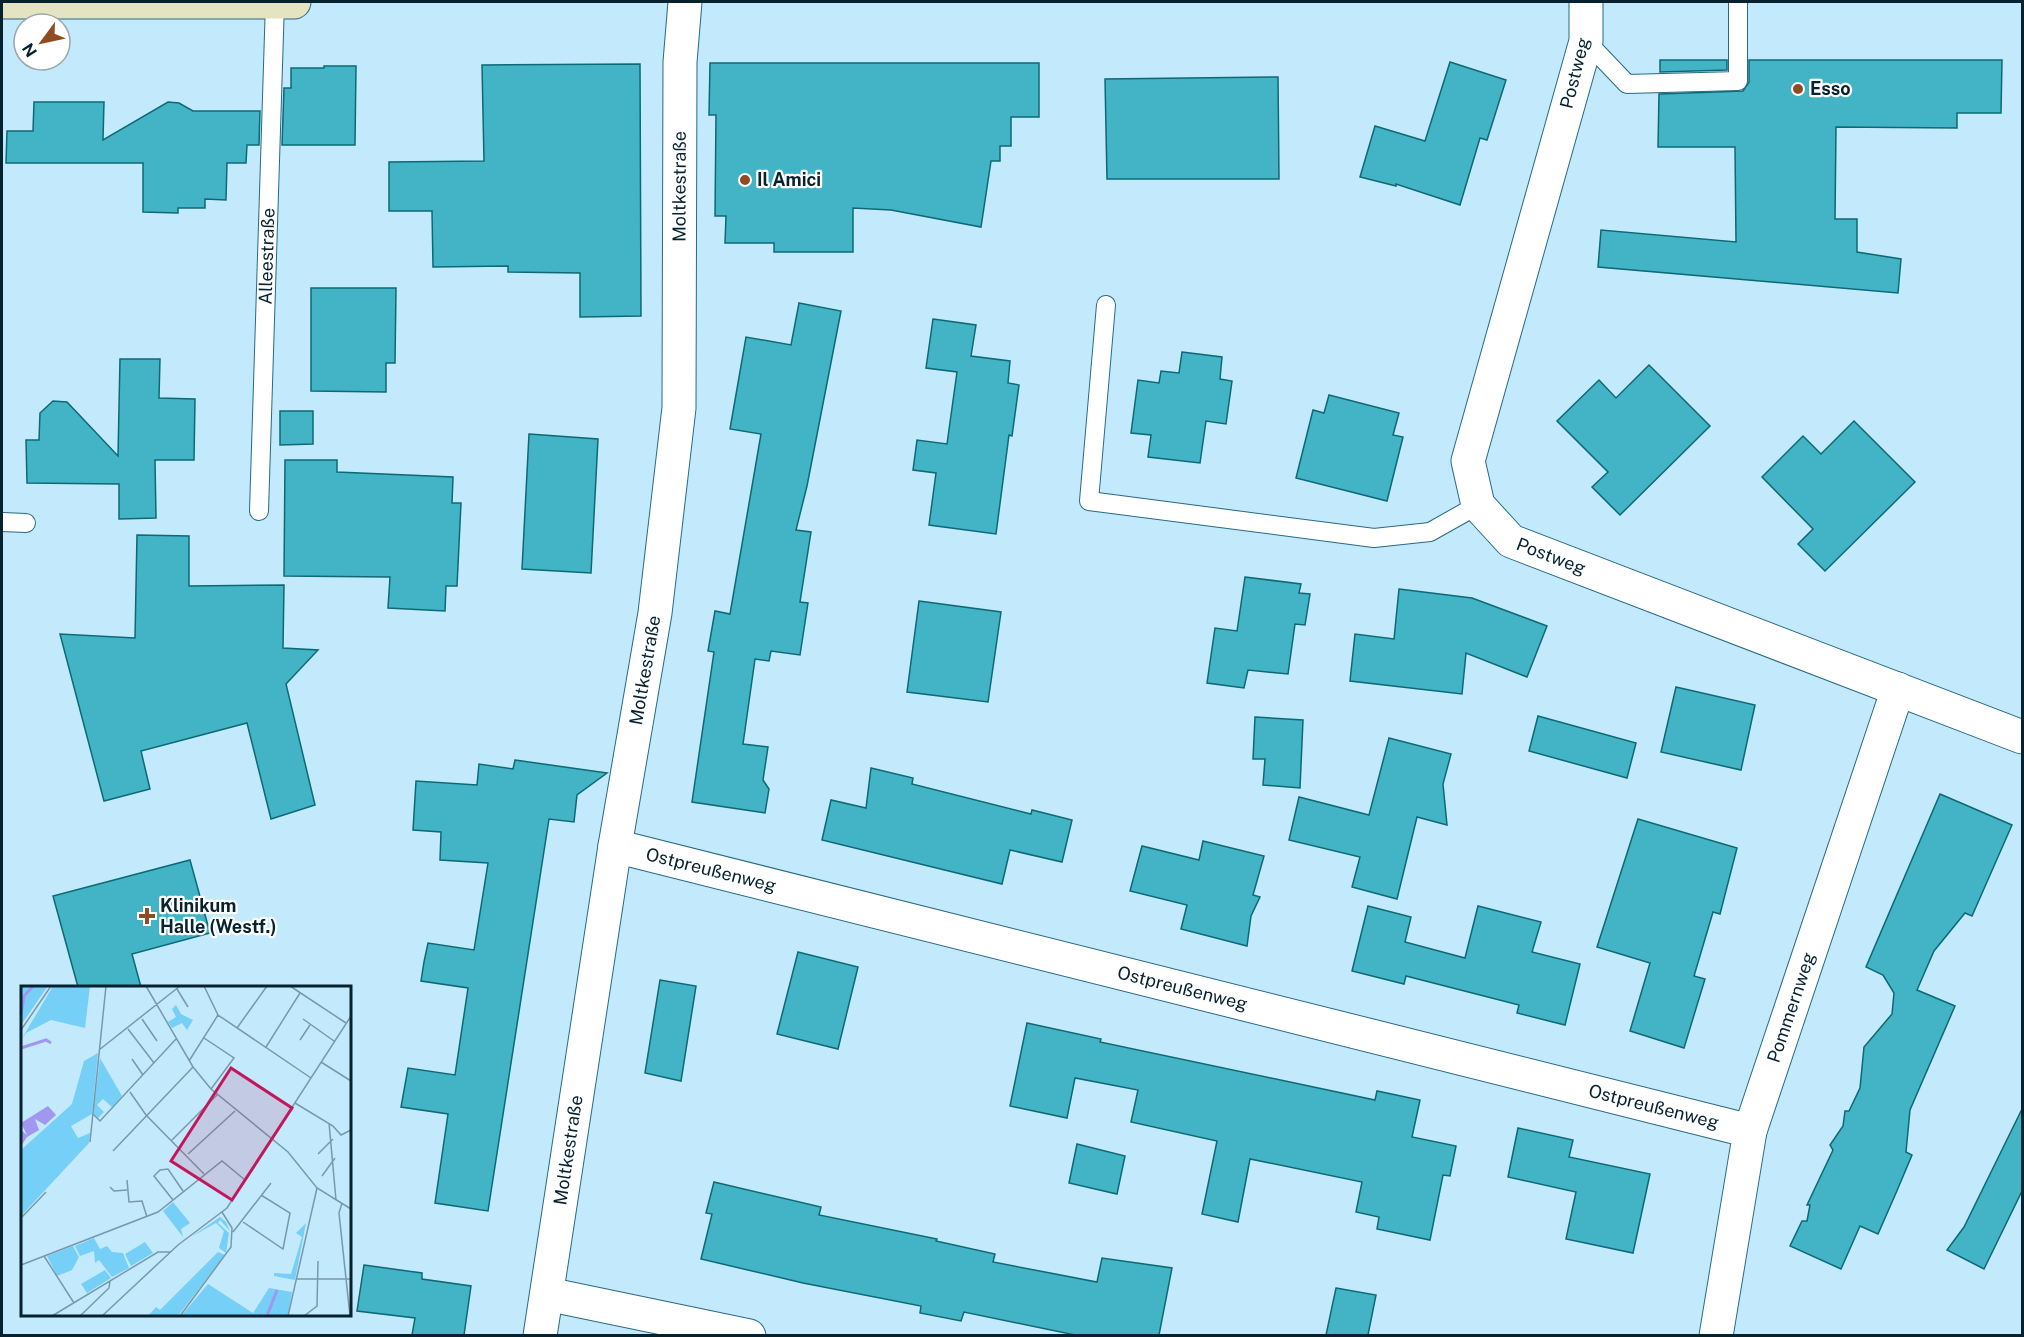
<svg xmlns="http://www.w3.org/2000/svg" width="2024" height="1337" font-family="'Public Sans',sans-serif">
  <rect width="100%" height="100%" fill="#c3e9fc"/>
  <!-- building -->
  <g fill="#43b4c5" stroke="#0d6975" stroke-width="1.5">
    <path d="M1660 60H1727V70L1660 72Z"/>
    <path d="M1749 60H2002L2001 113H1957V128L1836 127 1835 219H1857V252L1901 259 1898 293 1598 267 1601 230 1736 242 1735 147H1658L1659 94 1743 91 1749 82Z"/>
    <path d="M1450 62 1506 80 1487 140 1480 138 1460 205 1396 184V186L1360 177 1375 126 1425 141Z"/>
    <path d="M710 63H1039V117H1011V146H1000V161H991L981 227 891 210 853 208V252H774V243H725L726 216H715L716 115H709Z"/>
    <path d="M640 64 641 316 580 317V273L508 272V266L433 267 432 211H389V162L484 161 482 65Z"/>
    <path d="M324 66H356L355 145H282L284 88H291V68H324Z"/>
    <path d="M1278 77 1279 179H1107L1105 79Z"/>
    <path d="M34 102H104L103 140 168 102 179 103 193 111H260L259 145H247L246 163H227L226 200 205 199V208H178V213L143 212V163H6L7 131H33Z"/>
    <path d="M311 288H396L395 363H386V392L311 391Z"/>
    <path d="M799 303 841 311 807 486 796 530 811 532 800 602 808 603 800 655 771 651 769 661 755 659 743 744 768 747 763 780 769 789 765 813 692 802 714 652 708 651 715 611 730 614 761 434 730 429 746 337 791 345Z"/>
    <path d="M933 319 976 325 971 356 1010 361 1008 383 1019 385 1012 436 1009 435 996 534 929 525 936 473 913 470 917 440 947 444 957 372 926 368Z"/>
    <path d="M1182 352 1222 357 1220 379 1232 381 1226 424 1206 421 1200 463 1148 457 1151 435 1131 433 1138 380 1159 383 1161 371 1179 373Z"/>
    <path d="M120 359H160L159 398 195 399 194 460H155L156 518 119 519V484L27 483 26 440H39L40 413 53 401 67 402 118 456Z"/>
    <path d="M1649 365 1710 426 1620 515 1592 487 1608 472 1557 421 1599 380 1616 398Z"/>
    <path d="M1329 395 1399 413 1393 435 1403 437 1387 501 1296 478 1313 410 1324 413Z"/>
    <path d="M280 411H313V444L280 445Z"/>
    <path d="M1854 421 1915 482 1825 571 1798 544 1813 529 1762 477 1803 436 1821 454Z"/>
    <path d="M529 434 598 439 591 573 522 569Z"/>
    <path d="M285 460H337V472L453 477 452 503H461L457 586H446L445 611 388 608 390 577 284 576Z"/>
    <path d="M137 535 189 536V586L284 585 283 648 318 650 286 684 315 805 271 819 247 723 141 751 150 789 104 801 60 634 135 638Z"/>
    <path d="M1245 577 1301 584 1299 593 1310 594 1305 625 1295 624 1288 674 1248 670 1244 688 1207 683 1215 628 1237 631Z"/>
    <path d="M1399 589 1472 598 1547 626 1527 677 1466 653 1462 694 1350 681 1355 634 1394 639Z"/>
    <path d="M919 601 1001 612 988 702 907 692Z"/>
    <path d="M1676 687 1755 705 1741 770 1661 752Z"/>
    <path d="M1538 716 1636 743 1627 778 1529 751Z"/>
    <path d="M1255 717 1303 720 1300 788 1263 785 1265 759H1253Z"/>
    <path d="M1389 738 1451 754 1443 784 1447 825 1417 817 1397 899 1352 887 1360 857 1289 840 1299 797 1369 815Z"/>
    <path d="M515 760 607 773 577 795 574 822 549 819 488 1211 435 1203 448 1114 401 1107 408 1068 455 1075 468 988 421 981 424 962 428 943 474 950 488 863 440 860 441 832 413 830 416 781 477 785 479 764 513 769Z"/>
    <path d="M871 768 913 778 912 784 1031 814 1032 810 1072 820 1062 862 1010 850 1002 884 822 840 831 800 866 808Z"/>
    <path d="M1940 794 2012 825 1972 916 1965 913 1934 951 1917 990 1955 1006 1910 1110 1906 1152 1912 1155 1896 1193 1878 1234 1860 1226 1841 1269 1790 1246 1802 1221H1807L1810 1205H1807L1833 1150 1830 1145 1843 1126 1845 1111H1849L1860 1088 1864 1047 1892 1014 1894 993 1883 975 1866 967Z"/>
    <path d="M1638 819 1737 848 1720 914 1713 912 1694 976 1705 979 1684 1048 1630 1031 1650 963 1597 947Z"/>
    <path d="M1203 841 1264 856 1253 895 1260 897 1251 916 1247 946 1181 929 1187 905 1130 891 1142 846 1199 860Z"/>
    <path d="M190 860 210 933 132 954 141 987H78L53 896Z"/>
    <path d="M1368 906 1411 917 1405 942 1465 958 1478 906 1541 922 1532 952 1580 964 1565 1025 1517 1013 1519 1005 1406 976 1404 984 1352 971Z"/>
    <path d="M798 952 858 967 838 1049 777 1034Z"/>
    <path d="M660 980 696 986 681 1081 645 1073Z"/>
    <path d="M1027 1023 1101 1039 1100 1042 1375 1100 1377 1091 1420 1100 1412 1137 1456 1146 1450 1176 1443 1175 1430 1240 1377 1229 1379 1217 1356 1212 1362 1182 1250 1159 1238 1222 1202 1214 1217 1141 1131 1122 1138 1090 1075 1078 1067 1118 1010 1106Z"/>
    <path d="M2022 1109V1191L1984 1269 1947 1250 1964 1227Z"/>
    <path d="M1518 1128 1573 1140 1569 1157 1650 1174 1633 1253 1566 1239 1576 1192 1508 1177Z"/>
    <path d="M1077 1144 1125 1156 1117 1194 1069 1183Z"/>
    <path d="M714 1182 821 1207 819 1215 937 1239 936 1241 995 1254 993 1262 1097 1282 1102 1258 1172 1268 1159 1335H1075L964 1312 961 1321 920 1313 921 1306 803 1283 701 1259 712 1214 706 1213Z"/>
    <path d="M364 1265 422 1273V1279L471 1286 464 1335H412L415 1318 357 1311Z"/>
    <path d="M1336 1288 1376 1295 1368 1335H1326Z"/>
  </g>
  <g fill="none" stroke-linecap="round" stroke-linejoin="round">
    <!-- lane casing -->
    <g stroke="#276a85" stroke-width="20">
      <g id="lane">
        <path d="M1586 41 1627 84 1738 81V2"/>
        <path d="M1106 305 1089 501 1374 538 1430 532 1478 505"/>
        <path id="s1" d="M259 511 275 2"/>
        <path d="M2 522 26 523"/>
      </g>
    </g>
    <!-- street casing -->
    <g stroke="#276a85" stroke-width="35">
      <g id="street">
        <path id="s2" d="M1586 2V41L1468 461 1478 505 1511 541 2022 737"/>
        <path id="s3" d="M615 846 1750 1131"/>
        <path d="M547 1294 749 1336"/>
        <path id="s4" d="M540 1336 615 846 655 613 679 408 680 62 685 2"/>
        <path id="s5" d="M1716 1336 1750 1131 1898 689"/>
      </g>
    </g>
    <!-- secondary casing -->
    <g stroke="#276a85" stroke-width="35">
      <path id="secondary" d="M2 2H294"/>
    </g>
    <!-- lane -->
    <use href="#lane" stroke="#fff" stroke-width="18"/>
    <!-- street -->
    <use href="#street" stroke="#fff" stroke-width="33"/>
    <!-- secondary -->
    <use href="#secondary" stroke="#e5e4c2" stroke-width="33"/>
  </g>
  <!-- markers -->
  <g fill="#914b22" stroke="#fff" stroke-width="2">
    <circle cx="1798" cy="89" r="6"/>
    <circle cx="745" cy="180" r="6"/>
    <path d="M144 907h6v6h6v6h-6v6h-6v-6h-6v-6h6z"/>
  </g>
  <g text-anchor="middle" stroke-width="4.5" stroke-linejoin="round" paint-order="stroke">
    <!-- street labels -->
    <g font-size="18" fill="#06222e" stroke="#fff">
      <text transform="translate(1575 73) rotate(-76)" y="6">Postweg</text>
      <text dy="6" stroke="none"><textPath href="#s4" startOffset="1160">Moltkestraße</textPath></text>
      <text dy="6" stroke="none"><textPath href="#s1" startOffset="255">Alleestraße</textPath></text>
      <text dy="6" stroke="none"><textPath href="#s2" startOffset="612">Postweg</textPath></text>
      <text dy="6" stroke="none"><textPath href="#s4" startOffset="674">Moltkestraße</textPath></text>
      <text dy="6" stroke="none"><textPath href="#s3" startOffset="99">Ostpreußenweg</textPath></text>
      <text dy="6" stroke="none"><textPath href="#s3" startOffset="585">Ostpreußenweg</textPath></text>
      <text dy="6" stroke="none"><textPath href="#s5" startOffset="338">Pommernweg</textPath></text>
      <text dy="6" stroke="none"><textPath href="#s3" startOffset="1071">Ostpreußenweg</textPath></text>
      <text dy="6" stroke="none"><textPath href="#s4" startOffset="188">Moltkestraße</textPath></text>
    </g>
    <!-- poi labels -->
    <g font-size="18" font-weight="bold" fill="#06222e" stroke="#fff" text-anchor="start">
      <text x="1810" y="95">Esso</text>
      <text x="757" y="186">Il Amici</text>
      <text x="160" y="912">Klinikum<tspan x="160" dy="21">Halle (Westf.)</tspan></text>
    </g>
  </g>
  <!-- overview -->
  <g transform="translate(21 986)">
    <rect width="330" height="330" fill="#c3e9fc"/>
    <path d="M0 0H27L0 39ZM32 0H69L64 42 30 34 5 47 0 54ZM155 19 160 28 172 34 166 44 161 37 151 42 147 36 155 31 151 23ZM77 67 71 128 50 140 57 152 69 147 68 157 0 230V164L51 118 63 75ZM79 72 101 110 91 121 82 113 76 119 83 126 77 132 72 127ZM152 216 169 237 160 243 162 251 142 225ZM199 231 205 236 209 245 199 234 197 237 208 247 205 267 198 262 203 245 195 237 170 251ZM285 237 274 294 253 290V287L270 288 281 251 275 247ZM73 252 79 263 86 260 91 266 102 267 108 282 91 291 78 274 74 277 73 265 59 270 54 260ZM124 256 132 267 110 280 104 268ZM52 260 58 271 51 284 36 290 26 270ZM197 266 204 269 157 330H127L135 321 139 324ZM84 284 90 292 66 307 60 298ZM187 298 232 327 248 302 271 306 267 330H160Z" fill="#76cff6"/>
    <path d="M27 120 35 129 24 139 14 133 18 144 6 151 0 160V144L6 149 0 137Z" fill="#a297f0"/>
    <path fill="none" stroke="#a297f0" stroke-width="3" d="M0 28 3 10 12 0M0 62 25 54 30 57M246 330 256 304"/>
    <path fill="none" stroke="#79a" stroke-width="1.5" d="M125 0 172 81 190 103 267 166 296 202 330 223M183 0 197 29 290 92M269 0 325 37M156 3 167 21M121 33 136 55M282 33 313 55M216 42 246 0M107 43 133 77M0 44 30 0M183 52 213 72 190 103M279 54 289 39M245 61 279 7M78 64 159 0M111 73 122 89M168 75 197 29M300 76 330 95M109 106 125 129 183 188M274 117 312 140 320 149 330 144M72 128 79 135 155 53M308 137 315 214M151 154 196 109M69 156 85 0M92 165 172 81M167 168 214 125M297 168 312 153M301 190 314 172M106 194 108 216 121 215 126 231M89 201 93 205 106 204M152 214 133 190 139 184 147 183 162 205M321 217 318 227 329 330M0 232 25 206M222 236 262 263 269 227 240 209M212 246 250 197M23 270 53 317M0 279 137 226 201 175 224 194M275 293H330M31 330 137 266H150M59 330 88 302 89 295M81 330 157 259 206 222 330 30M159 330 210 261 211 242 201 226M267 330 296 202M283 330 296 320 297 275"/>
    <path fill="#c2185b" fill-opacity="0.15" stroke="#c2185b" stroke-width="3" d="M210 82 271 122 211 214 150 175Z"/>
    <rect width="330" height="330" fill="none" stroke="#06222e" stroke-width="3"/>
  </g>
  <!-- border -->
  <rect width="2024" height="1337" fill="none" stroke="#06222e" stroke-width="6"/>
  <!-- north arrow -->
  <g transform="translate(42 42) rotate(237)"><circle r="28" fill="#ffffff" stroke="#9ba7ab" stroke-width="1.5"/>
  <path d="M0-4.5L10 22L0 15L-10 22Z" fill="#914b22"/>
  <text y="-9" font-size="16" font-weight="bold" text-anchor="middle" fill="#06222e">N</text>
  </g>
</svg>
